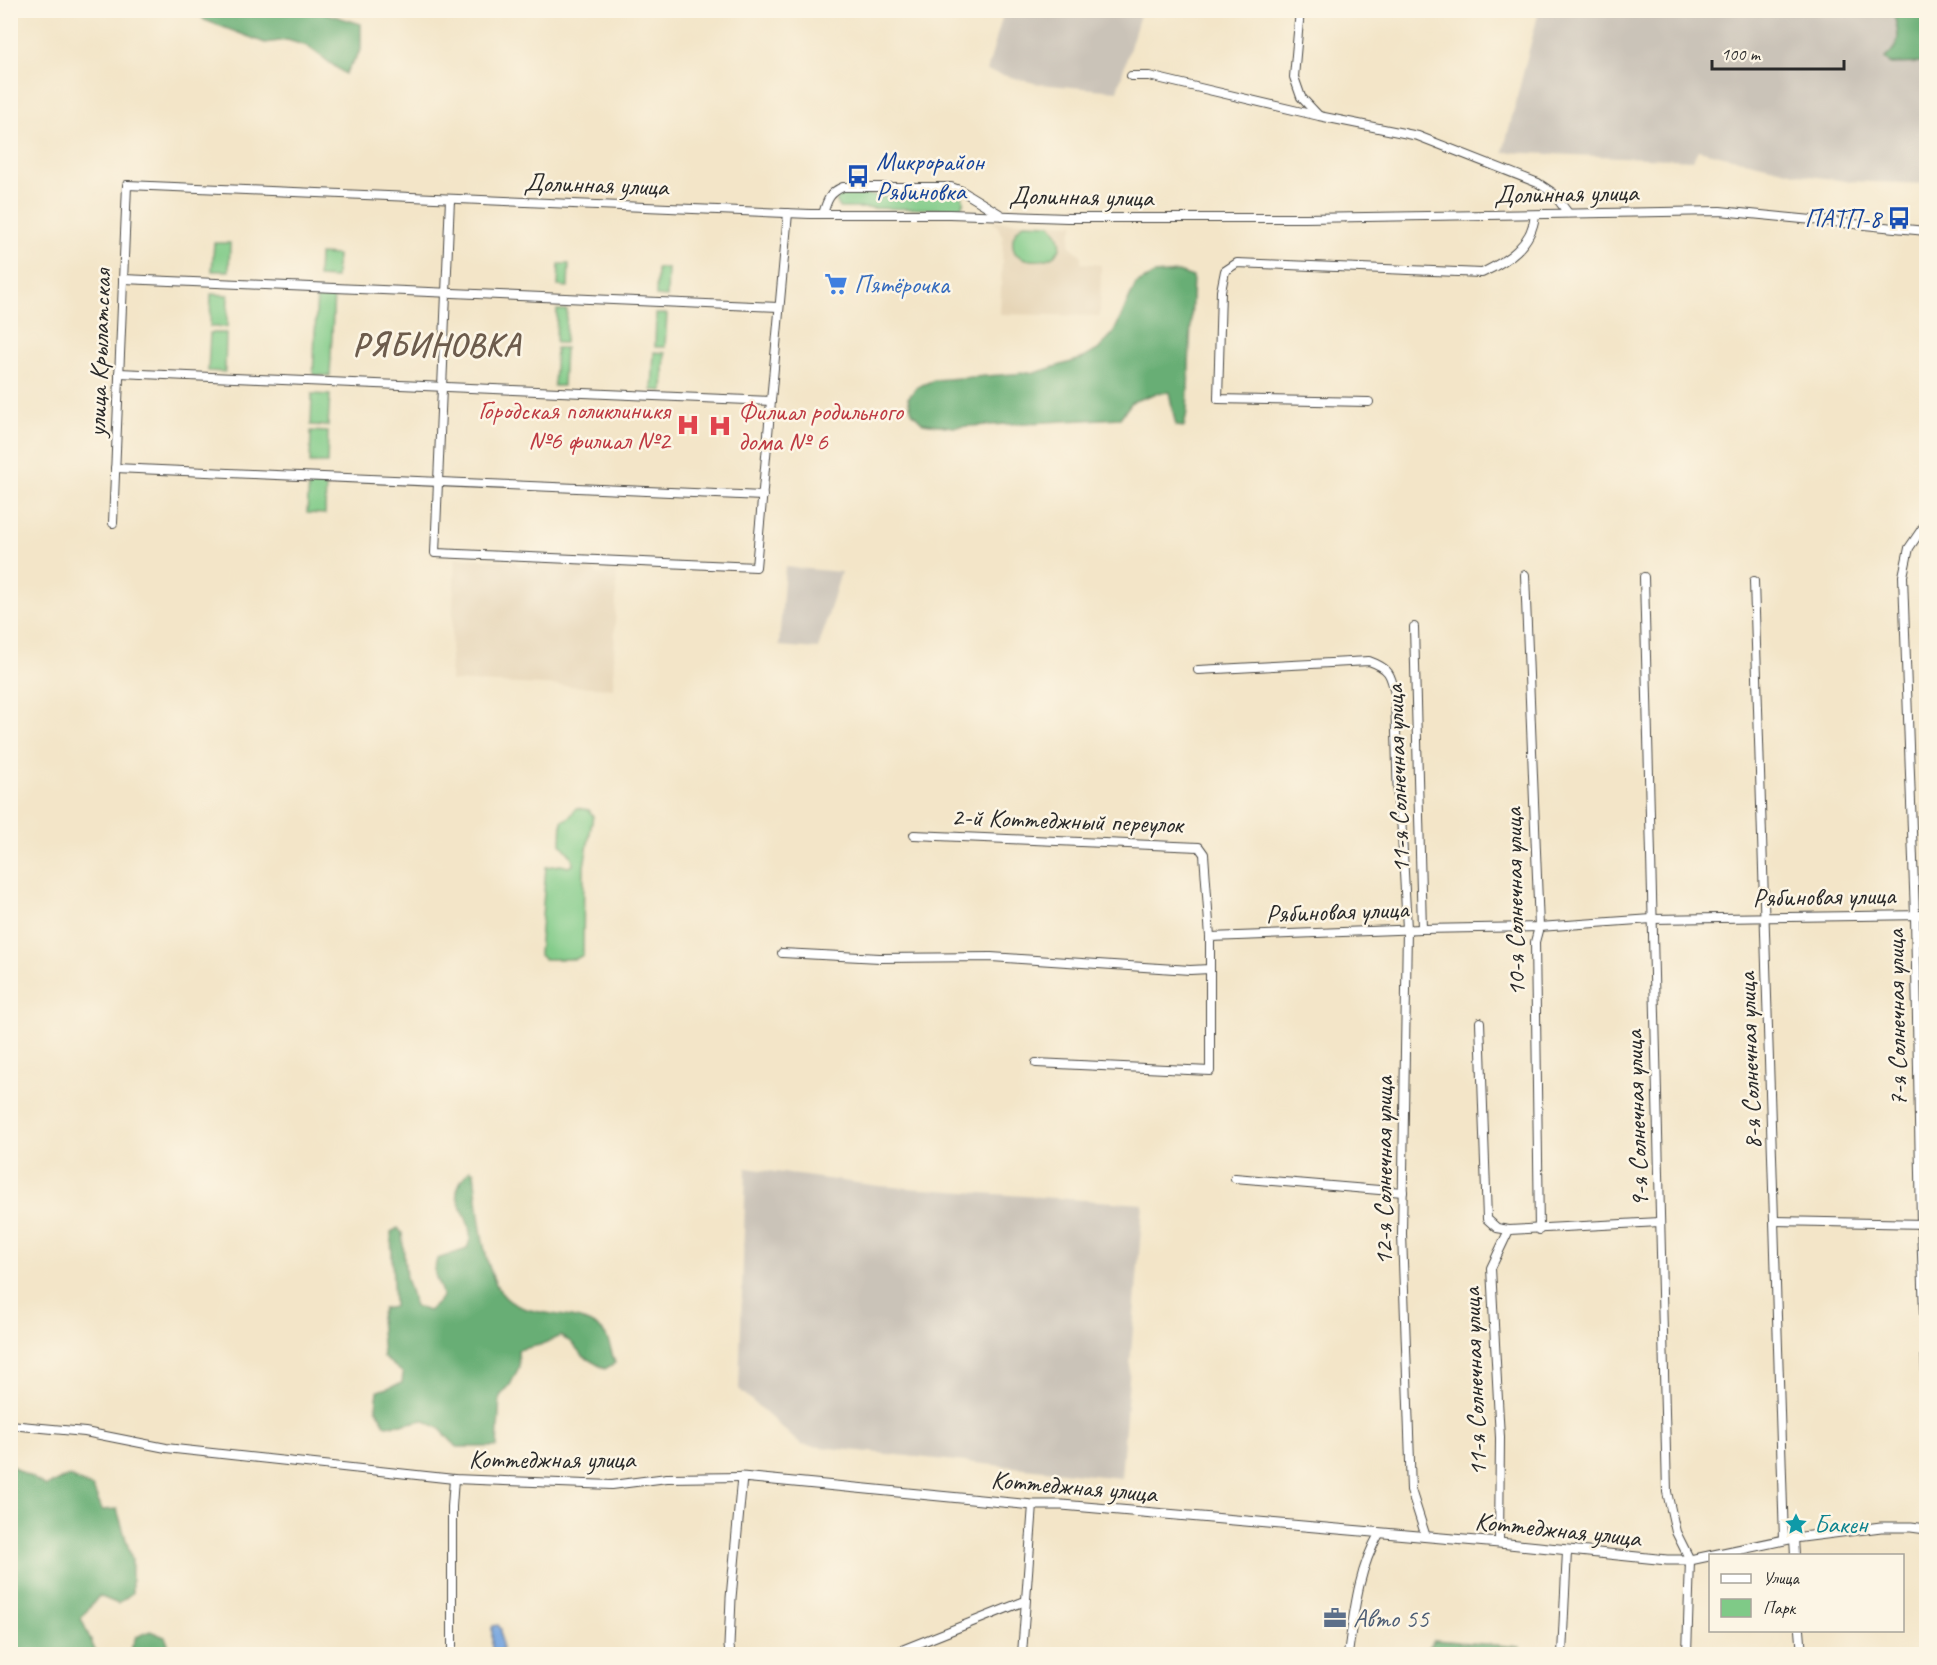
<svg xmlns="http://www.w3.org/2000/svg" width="1937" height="1665" font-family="Caveat,sans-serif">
  <rect width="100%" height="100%" fill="#fcf5e5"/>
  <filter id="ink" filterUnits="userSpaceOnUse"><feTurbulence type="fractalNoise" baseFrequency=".0167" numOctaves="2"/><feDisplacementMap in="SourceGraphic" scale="12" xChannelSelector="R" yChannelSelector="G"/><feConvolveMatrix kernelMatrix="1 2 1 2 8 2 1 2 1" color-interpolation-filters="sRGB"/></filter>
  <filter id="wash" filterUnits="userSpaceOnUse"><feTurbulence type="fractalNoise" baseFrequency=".008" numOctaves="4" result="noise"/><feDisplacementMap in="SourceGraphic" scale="24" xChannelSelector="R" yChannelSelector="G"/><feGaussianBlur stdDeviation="1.35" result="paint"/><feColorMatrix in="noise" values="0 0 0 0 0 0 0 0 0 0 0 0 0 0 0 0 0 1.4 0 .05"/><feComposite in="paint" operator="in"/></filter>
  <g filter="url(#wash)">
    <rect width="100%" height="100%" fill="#f3e5c8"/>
    <!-- built -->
    <g fill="#e6d5b7">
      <path d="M992 221 1075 224 1071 232 1070 246 1081 255V263L1101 265 1100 316 1000 314 1003 238 998 227Z"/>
      <path d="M455 557 514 561 518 566H521L532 562 591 564 597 574H604L612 565H617L613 688 450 681Z"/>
    </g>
    <!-- industrial -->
    <g fill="#cac3b8">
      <path d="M1004 11H1141L1117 91 1038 84 987 71Z"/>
      <path d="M1539 11H1926V184L1845 181 1804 175 1698 150 1693 160 1503 152Z"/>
      <path d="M785 567 841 572 818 649 779 646Z"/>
      <path d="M746 1168 879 1186 1143 1204 1121 1478 801 1445 739 1389Z"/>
    </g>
    <!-- green -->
    <g fill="#7fca87" stroke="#557a59" stroke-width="1.5">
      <path d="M851 192 881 197 921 198 946 192 957 193 962 196 964 201 961 208 955 209 839 208 836 198 842 193Z"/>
      <path d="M1024 223 1050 224C1082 256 1033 270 1015 253 1010 240 1013 233 1024 223Z"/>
      <path d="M214 243H230L229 271H212Z"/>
      <path d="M319 254 337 255 336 278 318 277Z"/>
      <path d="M559 264H569L568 287 558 286Z"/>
      <path d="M657 268 668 269 667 297 656 296Z"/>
      <path d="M317 292H334L330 376 313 375Z"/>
      <path d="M211 294 228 295 227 327H210Z"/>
      <path d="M557 310H567L565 343H556Z"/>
      <path d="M656 314H667L665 347H655Z"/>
      <path d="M210 333H226L225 372 208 371Z"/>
      <path d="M556 348H565L563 386H554Z"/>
      <path d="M654 352 665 353 663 391 652 390Z"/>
      <path d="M312 394 330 395 328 426 311 425Z"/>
      <path d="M311 431 328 432 327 463H310Z"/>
      <path d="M309 482 326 483 325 514 307 513Z"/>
      <path d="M576 808 589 810 593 816 584 866 583 955 576 959H544L539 954 546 867 561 865 568 867 573 865 572 857 561 844 562 821 570 817Z"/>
    </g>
    <!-- forest -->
    <g fill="#67ae74" stroke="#496c50" stroke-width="1.5">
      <path d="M198 11H318L361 24V50L345 74 307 46 287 40 265 43 204 20Z"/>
      <path d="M1893 11H1926V63L1890 64 1885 58C1904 42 1898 32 1893 11Z"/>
      <path d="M1178 272 1193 277 1187 412 1184 427 1176 426 1169 392 1154 394 1132 402 1120 418 953 427 923 423 912 412 908 398 917 387 934 380 1038 372 1081 359 1098 350 1114 332 1136 284 1154 274Z"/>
      <path d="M470 1170 474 1172C478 1204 482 1274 505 1297 529 1322 587 1306 606 1336 610 1343 612 1355 615 1363L605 1369 584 1357 571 1342 560 1336 540 1345 518 1350 519 1367 510 1385 500 1396 497 1447H457L439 1428 423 1420 405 1424 385 1425 376 1408 378 1391 402 1383 403 1373 383 1357 380 1317 383 1309 394 1307 391 1232 398 1228 402 1233 406 1278 415 1306 428 1311C451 1293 440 1295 435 1274 434 1269 436 1263 437 1259L467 1249C468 1245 471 1239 470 1235 469 1206 441 1199 470 1170Z"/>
      <path d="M10 1465 46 1486 69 1476 93 1488 102 1510 117 1509 132 1560V1593L118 1604 99 1596 81 1618 95 1650 102 1654H11Z"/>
      <path d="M150 1631 165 1637 171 1651 169 1654H131L130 1651 136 1637Z"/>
      <path d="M1434 1640 1520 1647V1654H1422Z"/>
    </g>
    <!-- water -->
    <path fill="#76a5df" stroke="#506885" stroke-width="1.5" d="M498 1625 501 1629 502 1650 501 1652 495 1653 492 1649V1628L493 1626Z"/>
  </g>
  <g filter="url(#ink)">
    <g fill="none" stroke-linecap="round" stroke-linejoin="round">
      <!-- minor casing -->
      <g stroke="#494743" stroke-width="10">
        <g id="minor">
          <path d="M1300 10 1294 77 1301 97 1318 115"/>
          <path d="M1131 76H1149L1319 116 1418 136 1538 183 1553 193 1568 213"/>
          <path d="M450 199 435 553 756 567 788 213"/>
          <path d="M823 214C827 200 830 192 843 187H951L962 191 1003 216"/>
          <path d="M123 279 779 307"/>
          <path d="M119 373 771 401"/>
          <path d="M1369 402 1218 399 1221 291 1225 271 1237 263 1482 273C1507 261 1532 245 1535 215"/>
          <path d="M115 468 763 496"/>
          <path d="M113 523 127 185 810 214H949L1067 218H1305L1720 211 1926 231"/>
          <path d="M1926 523 1909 548 1903 576 1915 916 1921 1224 1926 1375"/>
          <path d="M1525 575 1539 927 1535 942 1539 1230"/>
          <path d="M1644 577 1667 1492 1676 1532 1690 1560 1687 1654"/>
          <path d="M1754 581 1784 1540"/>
          <path d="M1414 627 1422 929"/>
          <path d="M1198 670 1369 661C1389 668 1391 674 1395 694L1398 804 1401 816 1407 929 1402 1234 1411 1490 1426 1537"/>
          <path d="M914 835 1199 847 1204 854 1210 937"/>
          <path d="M782 953 880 958 991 957 1190 970 1210 969V937L1422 929 1539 927 1652 919 1926 915"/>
          <path d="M1480 1022 1487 1219 1497 1228 1509 1230 1491 1268 1500 1438 1499 1543"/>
          <path d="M1036 1063 1210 1071V969"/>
          <path d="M1235 1178 1403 1192"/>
          <path d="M1775 1221 1926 1224"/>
          <path d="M1509 1230 1660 1222"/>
          <path d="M10 1425 85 1432 166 1448 454 1479 612 1485 667 1478 742 1477"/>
          <path d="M1794 1538 1795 1556"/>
          <path d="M1800 1630 1802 1654"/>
          <path d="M452 1654V1507L454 1479"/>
          <path d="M892 1654 1025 1601"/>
          <path d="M1022 1654 1033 1505"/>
          <path d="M1348 1654C1354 1613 1358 1570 1379 1534"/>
          <path d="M1562 1654 1567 1551"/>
        </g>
      </g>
      <!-- tertiary casing -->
      <g stroke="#494743" stroke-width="11">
        <path id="tertiary" d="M730 1654 729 1646 731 1598 742 1477 1033 1505H1062L1499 1543 1667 1560H1690L1794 1538 1881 1527H1911L1926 1529"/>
      </g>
      <!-- minor -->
      <use href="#minor" stroke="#fff" stroke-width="8"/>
      <!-- tertiary -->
      <use href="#tertiary" stroke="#fff" stroke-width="9"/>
    </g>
  </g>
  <!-- icons -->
  <defs>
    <g id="bus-bare" transform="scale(1.8)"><path d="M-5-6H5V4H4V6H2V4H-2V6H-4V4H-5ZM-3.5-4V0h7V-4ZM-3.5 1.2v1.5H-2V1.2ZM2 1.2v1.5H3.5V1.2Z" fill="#1a4fb4" stroke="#fcf5e5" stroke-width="2.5" paint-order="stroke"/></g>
    <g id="supermarket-bare" transform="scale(1.8)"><path d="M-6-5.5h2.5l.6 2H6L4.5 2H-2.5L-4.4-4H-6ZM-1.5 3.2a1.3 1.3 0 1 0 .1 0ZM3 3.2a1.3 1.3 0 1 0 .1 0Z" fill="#3f7fe0" stroke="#fcf5e5" stroke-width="2.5" paint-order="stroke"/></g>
    <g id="hospital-bare" transform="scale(1.8)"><path d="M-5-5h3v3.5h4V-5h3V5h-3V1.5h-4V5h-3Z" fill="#e0444e" stroke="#fcf5e5" stroke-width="2.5" paint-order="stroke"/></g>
    <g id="sight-bare" transform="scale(1.8)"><path d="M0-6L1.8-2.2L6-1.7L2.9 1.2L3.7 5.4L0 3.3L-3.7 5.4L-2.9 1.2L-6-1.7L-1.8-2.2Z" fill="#0f9aa8" stroke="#fcf5e5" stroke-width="2.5" paint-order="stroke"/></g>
    <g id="office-bare" transform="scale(1.8)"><path d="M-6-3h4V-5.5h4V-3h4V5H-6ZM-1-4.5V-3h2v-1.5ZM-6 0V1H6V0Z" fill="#5c6f8a" stroke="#fcf5e5" stroke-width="2.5" paint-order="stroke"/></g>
  </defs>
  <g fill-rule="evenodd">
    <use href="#bus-bare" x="858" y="176"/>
    <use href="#bus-bare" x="1899" y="218"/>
    <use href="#supermarket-bare" x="836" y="284"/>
    <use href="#hospital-bare" x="688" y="425"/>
    <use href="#hospital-bare" x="720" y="426"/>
    <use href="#sight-bare" x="1796" y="1524"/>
    <use href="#office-bare" x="1335" y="1618"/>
  </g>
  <g text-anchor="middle" stroke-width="5" stroke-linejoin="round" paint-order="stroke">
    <!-- transit labels -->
    <g font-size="26" fill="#164399" stroke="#fcf5e5" text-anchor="start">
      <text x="876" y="170">Микрорайон<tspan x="876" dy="30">Рябиновка</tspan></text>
      <text x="1881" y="227" text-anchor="end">ПАТП-8</text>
    </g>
    <!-- street labels -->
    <g font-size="26" fill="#2b2b2b" stroke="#fcf5e5">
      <text transform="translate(596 184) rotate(2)" y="9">Долинная улица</text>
      <text transform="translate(1566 193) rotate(-1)" y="9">Долинная улица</text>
      <text transform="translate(1081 196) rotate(1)" y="9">Долинная улица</text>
      <text transform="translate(99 353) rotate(-88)" y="9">улица Крылатская</text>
      <text transform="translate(1397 779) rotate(-92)" y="9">11-я Солнечная улица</text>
      <text transform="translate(1067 820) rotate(2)" y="9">2-й Коттеджный переулок</text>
      <text transform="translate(1824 896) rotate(-1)" y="9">Рябиновая улица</text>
      <text transform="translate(1514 902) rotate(-91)" y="9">10-я Солнечная улица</text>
      <text transform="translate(1337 911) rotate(-2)" y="9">Рябиновая улица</text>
      <text transform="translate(1896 1018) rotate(-91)" y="9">7-я Солнечная улица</text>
      <text transform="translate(1749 1061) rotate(-92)" y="9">8-я Солнечная улица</text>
      <text transform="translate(1636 1119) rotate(-92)" y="9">9-я Солнечная улица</text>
      <text transform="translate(1383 1171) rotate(-90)" y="9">12-я Солнечная улица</text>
      <text transform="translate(1474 1382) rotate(-92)" y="9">11-я Солнечная улица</text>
      <text x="552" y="1468">Коттеджная улица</text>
      <text transform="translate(1074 1486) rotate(5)" y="9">Коттеджная улица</text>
      <text transform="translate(1558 1529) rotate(6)" y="9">Коттеджная улица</text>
    </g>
    <!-- shop labels -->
    <g font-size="26" fill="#366cbe" stroke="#fcf5e5" text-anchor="start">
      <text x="854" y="293">Пятёрочка</text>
    </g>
    <!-- health labels -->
    <g font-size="26" fill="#be3a42" stroke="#fcf5e5" text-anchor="end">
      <text x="670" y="419">Городская поликлиникя<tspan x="670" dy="30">№6 филиал №2</tspan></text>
      <text x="738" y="420" text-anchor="start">Филиал родильного<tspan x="738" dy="30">дома № 6</tspan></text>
    </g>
    <!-- culture labels -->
    <g font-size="26" fill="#0d838f" stroke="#fcf5e5" text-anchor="start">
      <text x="1814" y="1533">Бакен</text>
    </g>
    <!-- service labels -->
    <g font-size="26" fill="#4e5e75" stroke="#fcf5e5" text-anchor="start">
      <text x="1353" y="1627">Авто 55</text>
    </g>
    <!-- district labels -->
    <g font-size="32" font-weight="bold" letter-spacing="1.5" fill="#6d5c4d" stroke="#fcf5e5">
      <text x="437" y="355">РЯБИНОВКА</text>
    </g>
  </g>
  <!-- margin -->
  <rect width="1937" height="1665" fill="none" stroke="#fcf5e5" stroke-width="36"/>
  <!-- legend -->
  <rect x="1709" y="1554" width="195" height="78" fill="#fcf5e5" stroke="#a8a49b" stroke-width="1.5"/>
  <rect x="1721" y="1574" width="30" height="9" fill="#ffffff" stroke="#a8a49b" stroke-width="1.5"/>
  <text x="1763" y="1584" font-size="18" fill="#2b2b2b">Улица</text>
  <rect x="1721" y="1599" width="30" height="18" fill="#7fca87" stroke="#a8a49b" stroke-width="1.5"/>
  <text x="1763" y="1614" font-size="18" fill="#2b2b2b">Парк</text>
  <!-- scale -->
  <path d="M1712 60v9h132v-9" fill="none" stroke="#2b2b2b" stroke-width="3"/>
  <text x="1721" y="60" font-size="18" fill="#2b2b2b" stroke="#fcf5e5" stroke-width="4.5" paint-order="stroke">100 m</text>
</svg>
